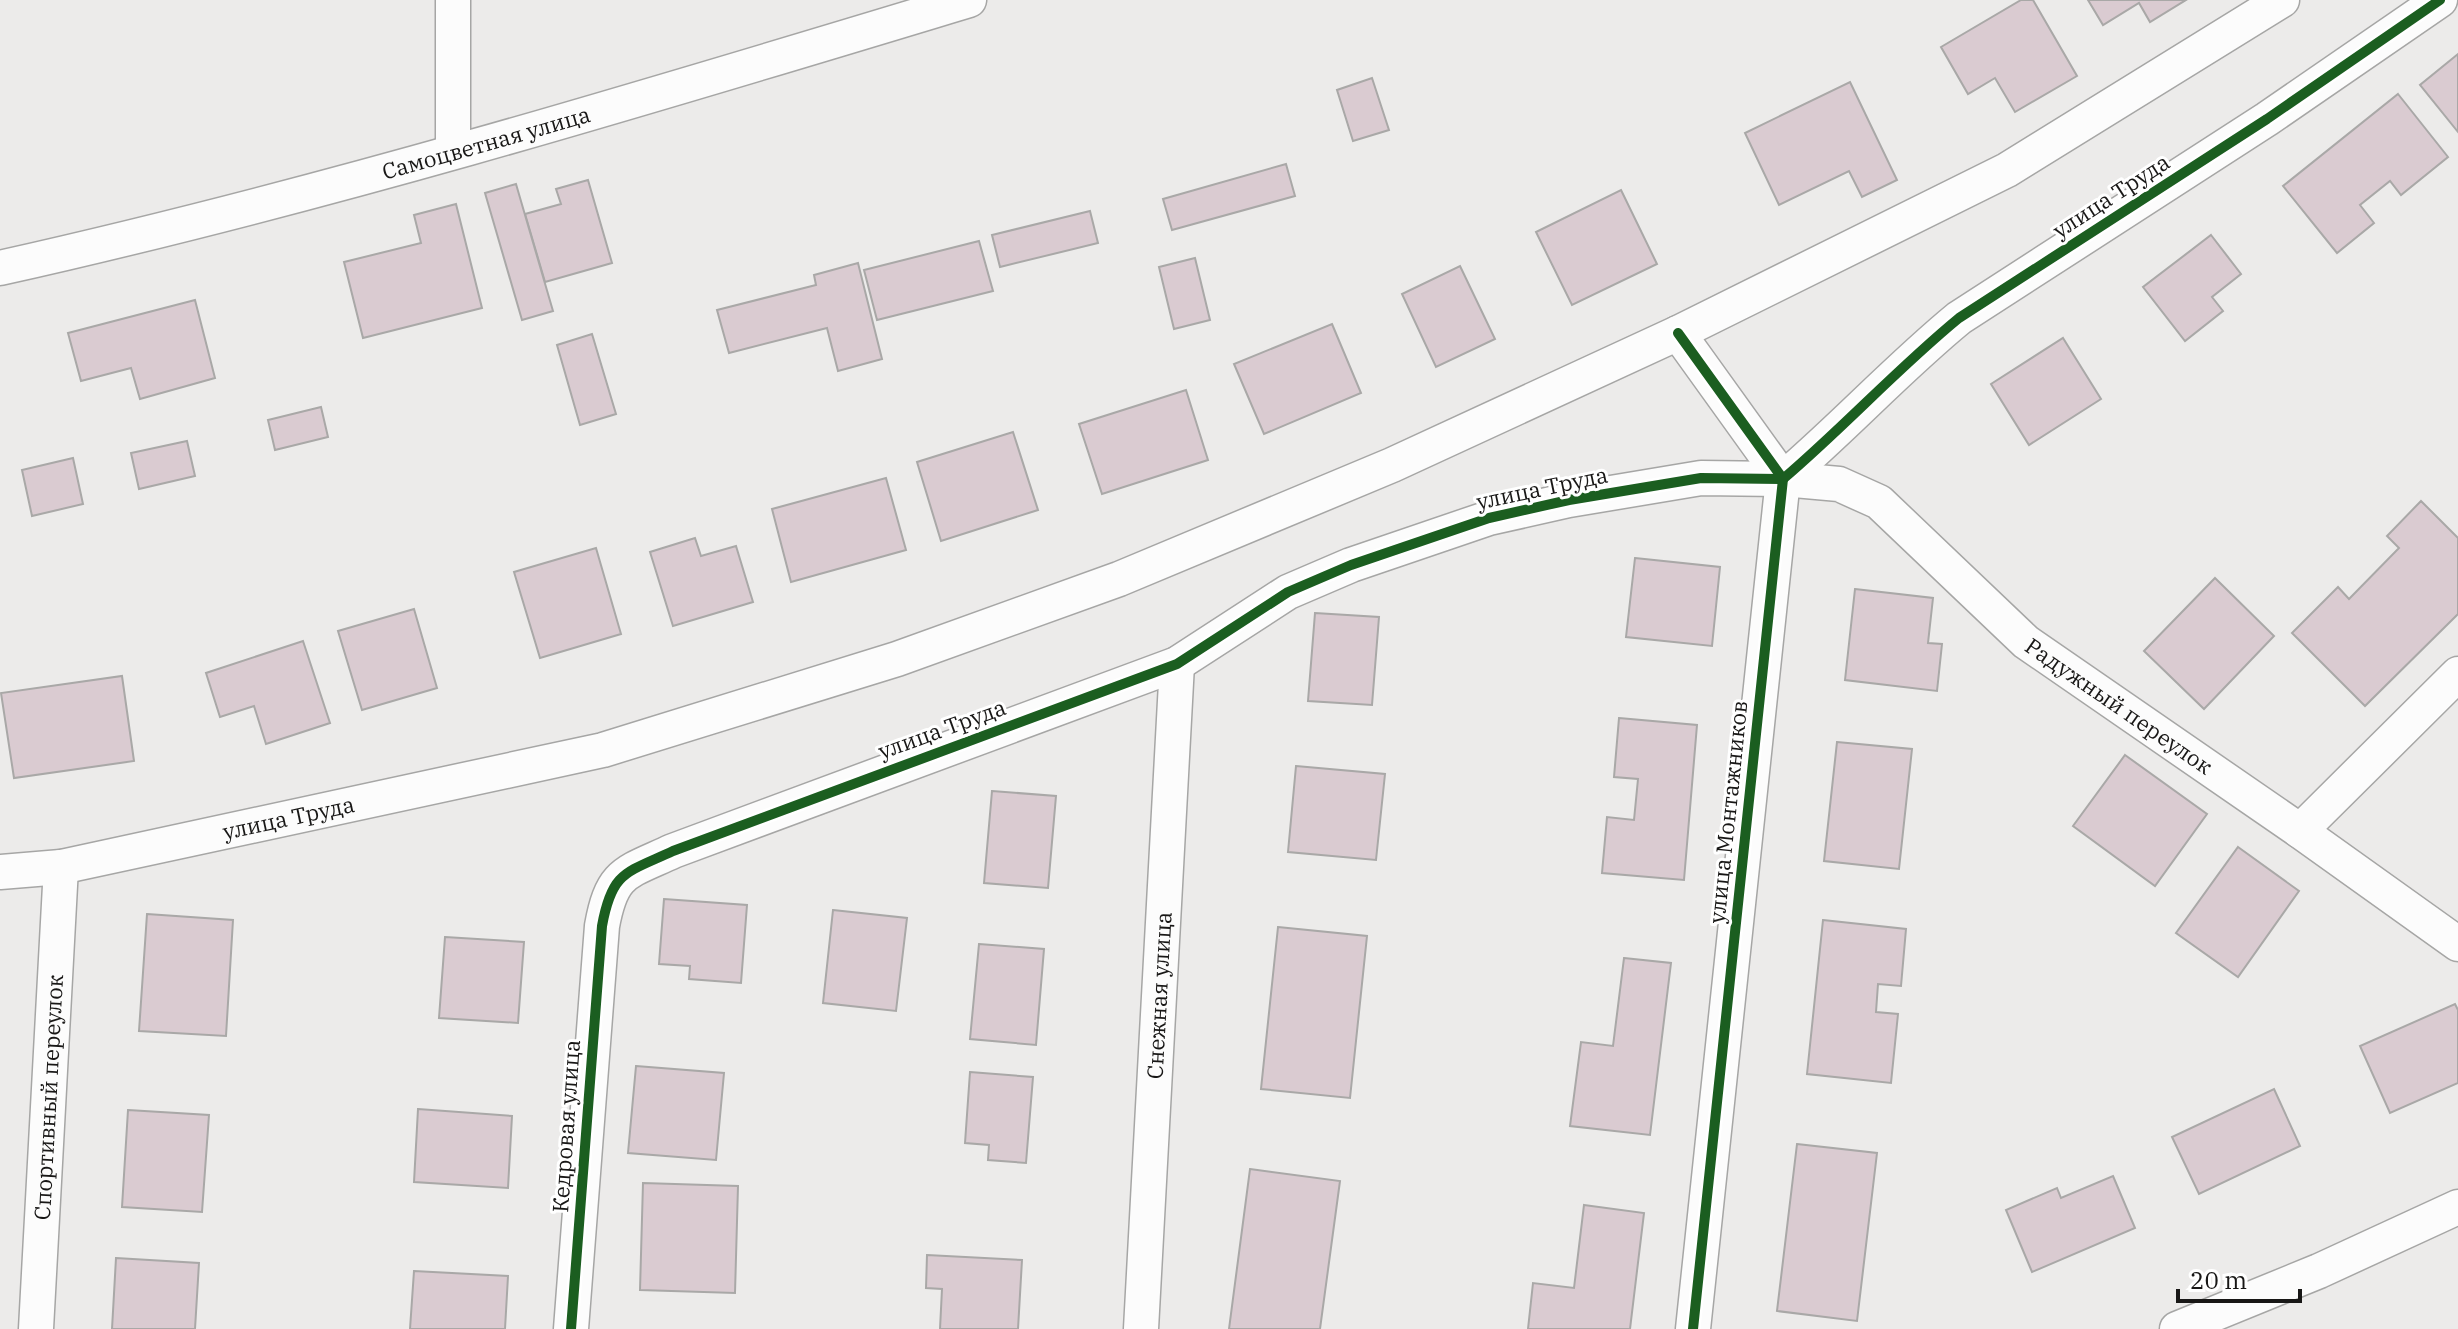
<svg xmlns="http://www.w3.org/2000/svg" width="2458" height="1329" font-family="'IBM Plex Serif',serif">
  <rect width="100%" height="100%" fill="#ecebea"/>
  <!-- building -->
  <g fill="#dacbd1" stroke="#a9a8a7" stroke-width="2">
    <path d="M2021 0H2033L2077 76 2015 112 1995 78 1968 94 1941 47Z"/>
    <path d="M2088 0H2186L2150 22 2139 3 2103 25Z"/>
    <path d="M2458 54V132L2420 85Z"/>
    <path d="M1372 78 1389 130 1353 141 1337 90Z"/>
    <path d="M1850 82 1897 180 1862 197 1849 171 1779 205 1745 133Z"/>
    <path d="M2398 94 2448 157 2401 195 2390 181 2360 205 2374 223 2337 253 2283 186Z"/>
    <path d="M1286 164 1295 196 1172 230 1163 199Z"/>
    <path d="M588 180 612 263 545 282 525 214 561 204 556 189Z"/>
    <path d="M516 184 553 311 522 320 485 193Z"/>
    <path d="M1621 190 1657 264 1572 305 1536 232Z"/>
    <path d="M456 204 482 308 363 338 344 262 421 243 414 215Z"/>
    <path d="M1090 211 1098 243 1000 267 992 235Z"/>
    <path d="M2211 235 2241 274 2212 297 2223 311 2185 341 2143 287Z"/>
    <path d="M979 241 993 291 877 320 864 270Z"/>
    <path d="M1195 258 1210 320 1174 329 1159 267Z"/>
    <path d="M858 263 882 359 838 371 827 328 729 353 717 310 816 285 814 275Z"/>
    <path d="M1460 266 1495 339 1436 367 1402 294Z"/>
    <path d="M195 300 215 378 140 399 131 368 81 381 68 333Z"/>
    <path d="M1332 324 1361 393 1264 434 1234 364Z"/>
    <path d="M592 334 616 414 580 425 557 345Z"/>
    <path d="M2063 338 2101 399 2029 445 1991 384Z"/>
    <path d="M1186 390 1208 460 1102 494 1079 424Z"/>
    <path d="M321 407 328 437 275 450 268 420Z"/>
    <path d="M1013 432 1038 510 941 541 917 462Z"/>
    <path d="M187 441 195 476 139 489 131 453Z"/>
    <path d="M73 458 83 504 32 516 22 470Z"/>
    <path d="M886 478 906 550 791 582 772 509Z"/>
    <path d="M2421 501 2458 538V614L2365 706 2292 633 2338 587 2349 599 2399 548 2387 536Z"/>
    <path d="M695 538 701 556 736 546 753 602 673 626 650 552Z"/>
    <path d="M596 548 621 634 540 658 514 572Z"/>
    <path d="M1635 558 1720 567 1712 646 1626 637Z"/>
    <path d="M2215 578 2274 636 2204 709 2144 651Z"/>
    <path d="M1855 589 1933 598 1928 643 1942 644 1937 691 1845 680Z"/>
    <path d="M414 609 437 688 362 710 338 631Z"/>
    <path d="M1315 613 1379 617 1372 705 1308 701Z"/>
    <path d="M303 641 330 723 266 744 254 706 220 717 206 673Z"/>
    <path d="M122 676 134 761 14 778 1 693Z"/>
    <path d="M1619 718 1697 725 1684 880 1602 873 1607 817 1634 820 1638 779 1614 777Z"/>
    <path d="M1837 742 1912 749 1899 869 1824 861Z"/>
    <path d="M2125 755 2207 814 2155 886 2073 826Z"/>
    <path d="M1296 766 1385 774 1376 860 1288 852Z"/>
    <path d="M992 791 1056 796 1048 888 984 883Z"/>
    <path d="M2238 847 2299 891 2238 977 2176 933Z"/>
    <path d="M664 899 747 905 741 983 689 979 690 966 659 964Z"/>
    <path d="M833 910 907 918 896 1011 823 1003Z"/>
    <path d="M147 914 233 920 226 1036 139 1031Z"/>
    <path d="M1823 920 1906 929 1901 986 1878 984 1876 1012 1898 1014 1891 1083 1807 1074Z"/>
    <path d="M1278 927 1367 936 1350 1098 1261 1089Z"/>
    <path d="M445 937 524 942 518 1023 439 1018Z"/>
    <path d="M979 944 1044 949 1036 1045 970 1039Z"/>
    <path d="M1624 958 1671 963 1650 1135 1570 1126 1581 1042 1613 1046Z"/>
    <path d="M2455 1004 2458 1010V1083L2390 1113 2360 1046Z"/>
    <path d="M636 1066 724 1073 716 1160 628 1153Z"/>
    <path d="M970 1072 1033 1077 1026 1163 988 1160 989 1145 965 1143Z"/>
    <path d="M2274 1089 2300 1146 2199 1194 2172 1137Z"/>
    <path d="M418 1109 512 1116 508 1188 414 1182Z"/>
    <path d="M128 1110 209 1115 202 1212 122 1207Z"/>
    <path d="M1797 1144 1877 1153 1857 1321 1777 1311Z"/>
    <path d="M1250 1169 1340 1181 1320 1329H1229Z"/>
    <path d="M2113 1176 2135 1228 2032 1272 2006 1210 2057 1188 2061 1198Z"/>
    <path d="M643 1183 738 1186 735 1293 640 1290Z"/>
    <path d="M1584 1205 1644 1213 1630 1329H1528L1533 1283 1574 1288Z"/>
    <path d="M927 1255 1022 1260 1018 1329H940L942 1289 926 1288Z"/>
    <path d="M116 1258 199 1263 195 1329H112Z"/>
    <path d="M414 1271 508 1276 505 1329H410Z"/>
  </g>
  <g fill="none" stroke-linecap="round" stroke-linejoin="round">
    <!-- street casing -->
    <g stroke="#a6a6a5" stroke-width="37">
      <g id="street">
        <path d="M453 151V0"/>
        <path id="s1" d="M0 268C327 195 648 97 969 0"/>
        <path d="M1678 333 1783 479 1693 1329"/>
        <path id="s2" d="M1783 479 1839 484 1879 502 2026 642 2300 831 2458 944"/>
        <path d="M2300 831 2458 674"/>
        <path id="s3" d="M0 872 61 867 603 750 897 659 1119 579 1392 465 1678 333 2007 170 2282 0"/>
        <path id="s4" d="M36 1329 61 867"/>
        <path d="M571 1329 602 926C612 871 626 873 673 851L1177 664 1288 592 1351 565 1489 518 1569 500 1701 478 1783 479C1844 427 1898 368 1959 318L2267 119 2440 0"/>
        <path id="s5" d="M1141 1329 1177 664"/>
        <path d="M2177 1329 2319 1271 2458 1207"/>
      </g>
    </g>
    <!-- street -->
    <use href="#street" stroke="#fcfcfc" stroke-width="34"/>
    <!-- cycleway casing -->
    <g stroke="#fff" stroke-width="15">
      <g id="cycleway">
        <path d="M1678 333 1783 479 1693 1329"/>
        <path d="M571 1329 602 926C612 871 626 873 673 851L1177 664 1288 592 1351 565 1489 518 1569 500 1701 478 1783 479C1844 427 1898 368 1959 318L2267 119 2440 0"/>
      </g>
    </g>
    <!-- cycleway -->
    <use href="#cycleway" stroke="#1b5e20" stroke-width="10"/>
  </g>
  <g text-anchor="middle" stroke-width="6" stroke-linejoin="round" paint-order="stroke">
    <!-- street labels -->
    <g font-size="22" fill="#181716" stroke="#fff">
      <text dy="8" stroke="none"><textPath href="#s1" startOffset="502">Самоцветная улица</textPath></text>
      <text transform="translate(2111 196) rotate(-33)" y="8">улица Труда</text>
      <text transform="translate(1542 488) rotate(-12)" y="8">улица Труда</text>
      <text dy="8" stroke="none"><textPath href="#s2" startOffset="416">Радужный переулок</textPath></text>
      <text transform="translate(942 729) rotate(-20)" y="8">улица Труда</text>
      <text transform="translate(1728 812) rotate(-84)" y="8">улица Монтажников</text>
      <text dy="8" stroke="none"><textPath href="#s3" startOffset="294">улица Труда</textPath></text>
      <text dy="8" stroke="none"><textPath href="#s5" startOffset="334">Снежная улица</textPath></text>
      <text dy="8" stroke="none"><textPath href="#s4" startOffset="232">Спортивный переулок</textPath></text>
      <text transform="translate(566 1126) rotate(-86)" y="8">Кедровая улица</text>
    </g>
  </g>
  <!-- scale -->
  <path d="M2178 1289v12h122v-12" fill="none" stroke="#181716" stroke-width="4"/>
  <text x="2190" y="1289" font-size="24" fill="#181716" stroke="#ffffff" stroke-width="6" paint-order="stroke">20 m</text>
</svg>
